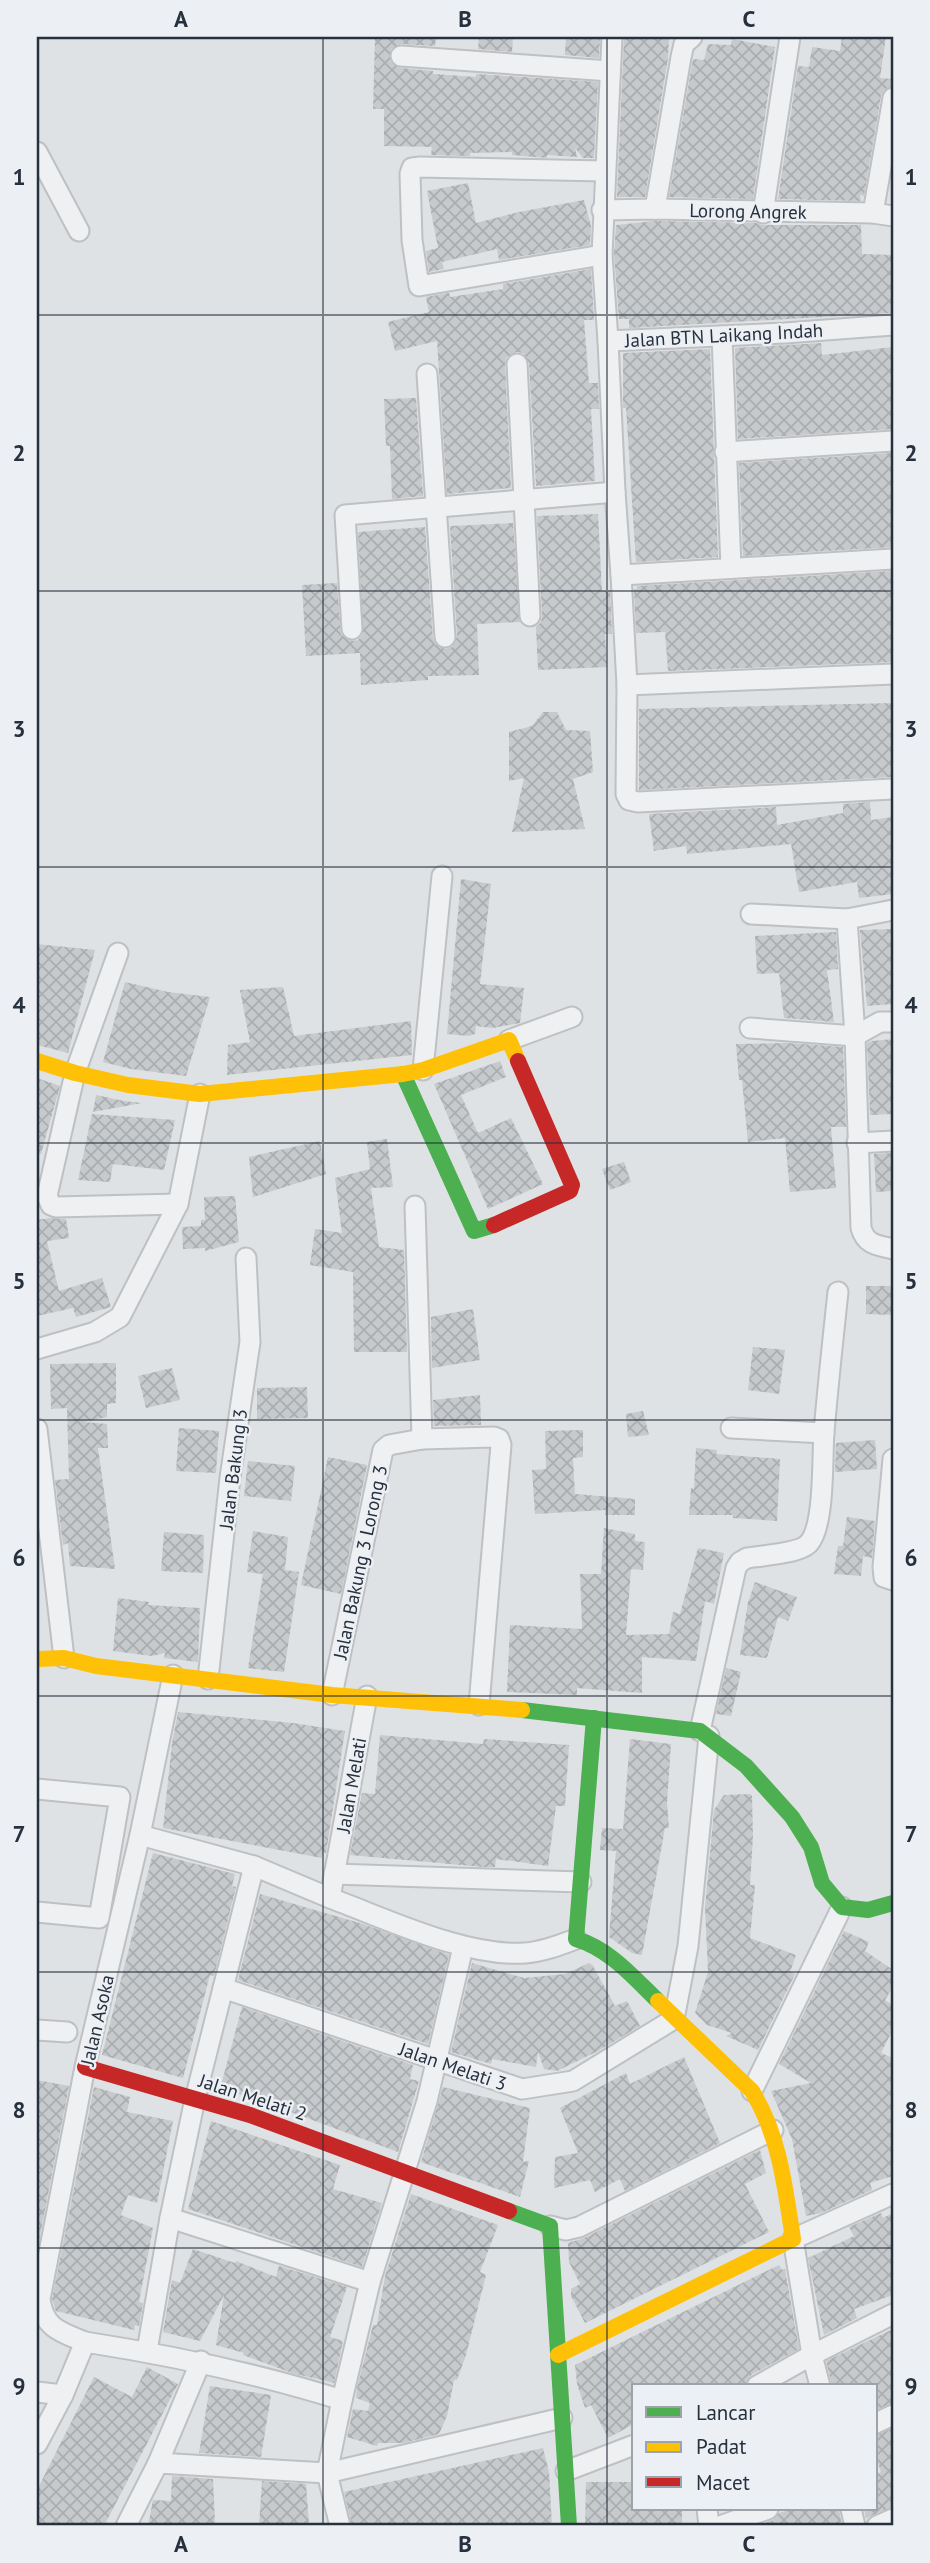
<svg xmlns="http://www.w3.org/2000/svg" width="930" height="2563" font-family="'PT Sans',sans-serif">
  <defs>
    <pattern id="building-cross-hatch" width="8" height="8" patternUnits="userSpaceOnUse" patternTransform="scale(1.75)"><rect width="8" height="8" fill="#c7cacd"/><path d="M0 0l8 8M0 8l8-8" fill="none" stroke="#abaeb1"/></pattern>
  </defs>
  <rect width="100%" height="100%" fill="#dfe2e5"/>
  <!-- building -->
  <g fill="url(#building-cross-hatch)">
    <path d="M375 37H436L435 46 401 44 391 49 390 61 400 68 433 71V74L476 77V74L598 82 594 158H583L575 148 577 157 547 155V158L512 155V152L470 153V156L431 155 432 147 384 146V109H373Z"/>
    <path d="M479 37H513L512 52 478 49Z"/>
    <path d="M566 37H600L599 58 565 55Z"/>
    <path d="M624 37H669L668 58 645 197H617Z"/>
    <path d="M842 37H886L880 78 893 79V86L884 90 881 96 864 196 860 195 861 201 778 199 798 66 809 67 812 47 840 51Z"/>
    <path d="M732 39 775 47 753 199 669 197 693 59 704 60 708 44 731 45Z"/>
    <path d="M468 183 476 223 519 212 584 200 591 226 590 245 499 260 497 249 442 262 444 269 429 272 426 251 438 248 427 191Z"/>
    <path d="M655 221 756 223 762 225H861L862 254 893 255V313L629 328V319H619L614 255 616 225Z"/>
    <path d="M591 269 594 320H584L589 383H598L599 409H591L595 481 536 486 529 363 523 353 516 352 506 358 505 365 511 488 447 494 437 341 395 351 388 322 429 312 426 297 449 293 450 297 503 289V284Z"/>
    <path d="M821 343 822 355 893 347V429L738 439 735 348Z"/>
    <path d="M710 349 718 557 636 562 626 408H623V353Z"/>
    <path d="M416 398 423 496 392 499 390 446H386L384 399Z"/>
    <path d="M893 453V547L743 556 739 463Z"/>
    <path d="M598 514 602 591H610L612 634H605L607 667 538 670 536 627 541 622 542 615 537 516Z"/>
    <path d="M513 523 520 622 477 624 479 675 428 676V680L361 685 360 653 306 656 302 585 337 583 341 635 352 641 358 640 363 634 358 532 425 527 433 638 435 644 445 649 452 647 457 636 450 526Z"/>
    <path d="M893 571V662L668 671 665 632 636 633 634 589H637V586Z"/>
    <path d="M893 703V777L639 790V709Z"/>
    <path d="M543 712H557L566 730 590 731 593 772 573 779 585 829 512 832 524 778 509 781V732L532 726Z"/>
    <path d="M870 802 871 820 893 817V894L859 898 857 882 799 892 791 844 687 854 686 846 654 851 649 814 776 807 777 825 843 813V804Z"/>
    <path d="M461 879 491 884 480 984 524 988 520 1023 493 1028 476 1026 475 1034 469 1036 447 1034Z"/>
    <path d="M893 929V1004L867 1006 860 930Z"/>
    <path d="M836 932 838 969 827 970 834 1022 784 1018 779 973 757 974 755 936Z"/>
    <path d="M37 944 95 950 68 1053 37 1045Z"/>
    <path d="M125 982 168 992 210 997 186 1076 131 1069 103 1062Z"/>
    <path d="M283 987 294 1036 411 1021 412 1055 227 1075 228 1045 250 1042 240 990Z"/>
    <path d="M893 1039V1114L870 1115 867 1043 872 1041Z"/>
    <path d="M787 1043 843 1047 846 1127H831L836 1188 790 1192 785 1138 748 1142 742 1080H739L736 1044Z"/>
    <path d="M500 1061 506 1077 461 1095 478 1133 511 1118 543 1184 488 1209 434 1084Z"/>
    <path d="M37 1078 60 1086 41 1154H37Z"/>
    <path d="M96 1095 124 1101 142 1103 93 1112Z"/>
    <path d="M92 1114 175 1120 164 1170 113 1164 110 1182 78 1180Z"/>
    <path d="M387 1139 393 1187 371 1188 379 1247 404 1250 407 1352H354L353 1272 310 1265 315 1229 342 1233 335 1178 370 1169 367 1142Z"/>
    <path d="M320 1141 326 1174 253 1197 249 1157Z"/>
    <path d="M893 1153V1191L876 1192 874 1154Z"/>
    <path d="M624 1162 631 1182 610 1190 602 1169Z"/>
    <path d="M235 1196 239 1242 205 1251V1248L183 1249 182 1227 201 1226V1220H205L204 1197Z"/>
    <path d="M50 1218 66 1219 69 1238 47 1241 59 1291 102 1278 111 1307 76 1317 73 1308 37 1316V1220Z"/>
    <path d="M866 1286H893V1315L866 1314Z"/>
    <path d="M473 1309 480 1360 432 1368 431 1317Z"/>
    <path d="M753 1347 785 1350 779 1394 748 1390Z"/>
    <path d="M116 1363V1403L107 1404V1417L84 1422 107 1424 108 1448H98L115 1569 70 1566 68 1543 63 1545 55 1480 69 1479 67 1408 51 1409 50 1364Z"/>
    <path d="M172 1368 180 1400 146 1408 138 1376Z"/>
    <path d="M307 1387 308 1418 257 1419V1388Z"/>
    <path d="M480 1395 481 1425 434 1426 433 1400Z"/>
    <path d="M643 1411 649 1435 628 1437 626 1414Z"/>
    <path d="M179 1428 219 1431 216 1473 176 1471Z"/>
    <path d="M583 1430V1457L573 1458 575 1494 635 1499V1515H605V1510L535 1514 532 1470 546 1469 545 1431Z"/>
    <path d="M875 1440 877 1469 835 1472 836 1443Z"/>
    <path d="M696 1448 717 1450 716 1454 780 1459 777 1521 733 1518V1515H689L691 1488 694 1489Z"/>
    <path d="M328 1457 367 1465 341 1594 301 1585Z"/>
    <path d="M248 1461 295 1466 291 1501 244 1496Z"/>
    <path d="M847 1517 875 1521 872 1558 863 1556 861 1576 834 1574 838 1546H843Z"/>
    <path d="M604 1528 635 1534V1541L645 1542 643 1570 631 1569 626 1635 669 1634 673 1612 680 1614 698 1548 724 1553 714 1604 705 1601 696 1661 642 1657V1693L577 1688V1695L507 1692 510 1625 582 1629 580 1574H601Z"/>
    <path d="M253 1531 288 1537 285 1570 299 1572 284 1672 248 1668 263 1574 247 1572Z"/>
    <path d="M164 1532 204 1535 203 1573 161 1571Z"/>
    <path d="M755 1582 797 1597 788 1621 778 1617 767 1658 740 1655 748 1602Z"/>
    <path d="M118 1598 149 1602 148 1605 200 1608 198 1662 164 1658 165 1653 152 1656 113 1651Z"/>
    <path d="M726 1668 741 1672 731 1716 716 1714Z"/>
    <path d="M178 1712 293 1723 345 1731 326 1853H323L322 1858 163 1828 172 1743Z"/>
    <path d="M380 1735 483 1744 484 1739 569 1745 565 1806H556L548 1866 496 1859 495 1867H483L350 1855 362 1793 375 1794Z"/>
    <path d="M630 1739 671 1744 667 1803 669 1828H665L642 1955 632 1953 609 1937 616 1851 600 1850 602 1828 623 1829Z"/>
    <path d="M750 1794 752 1796 753 1836 750 1885H755L750 1938 796 1955 790 1972 795 1974 758 2050 726 2036 732 2033 707 2025 695 2013 708 1972 705 1907 714 1810 724 1795Z"/>
    <path d="M153 1853 235 1874 232 1886 236 1887 214 1976 210 1975 183 2078 102 2055Z"/>
    <path d="M260 1894 363 1924 449 1955 428 2044 238 1980Z"/>
    <path d="M844 1931 869 1942 865 1951 893 1970V1987L885 2000 893 2005V2029L881 2053 893 2058V2176L870 2183 872 2190 821 2213 806 2216 792 2139 771 2091 811 2083 779 2064Z"/>
    <path d="M472 1963 524 1978 565 1974 589 1963 593 1966 615 2006 627 2001 640 2026 598 2051 557 2071 544 2069 538 2052 536 2067 492 2059 491 2064 451 2052Z"/>
    <path d="M242 2007 413 2065 410 2079 419 2081 398 2152 256 2099 220 2089Z"/>
    <path d="M684 2057 720 2143 625 2191 620 2179 595 2192 590 2180 554 2188 555 2157 578 2153 560 2108 626 2073 630 2084Z"/>
    <path d="M37 2080 69 2086 37 2251Z"/>
    <path d="M94 2087 130 2097 127 2112 173 2121 157 2203 128 2195 121 2215 153 2228 139 2302 143 2303 139 2326 135 2325 134 2330 56 2311 52 2299Z"/>
    <path d="M443 2087 530 2108 523 2162 529 2161 520 2197 421 2162Z"/>
    <path d="M211 2121 340 2165 333 2189 382 2203 362 2267 188 2209Z"/>
    <path d="M760 2150 766 2173 745 2184 769 2232 585 2323 571 2296V2289L580 2284 569 2262 568 2243 584 2238Z"/>
    <path d="M411 2194 498 2225 480 2272 486 2275 466 2355 457 2380H454L447 2416 439 2434 403 2443H378L377 2446 347 2437 353 2409 368 2411 370 2403 356 2398 357 2388 373 2325H377L385 2276Z"/>
    <path d="M881 2213 883 2218 893 2213V2295L854 2309 857 2318 824 2335 808 2258 854 2236 849 2227Z"/>
    <path d="M193 2249 235 2263 236 2261 276 2277 279 2266 347 2287 330 2337 343 2341 334 2383 292 2373 243 2355 244 2353 216 2345 224 2295 200 2341 163 2332 172 2280 180 2283Z"/>
    <path d="M779 2265 782 2270 785 2269 799 2349 751 2375 745 2386H634V2424L608 2438 591 2405 585 2408 577 2384 575 2365Z"/>
    <path d="M893 2329V2403L876 2410V2386H832L826 2361Z"/>
    <path d="M147 2367 178 2384 104 2526H37V2490L94 2377 132 2397Z"/>
    <path d="M210 2386 271 2395 261 2457 199 2453Z"/>
    <path d="M893 2428V2507L866 2518 864 2509H876V2474L881 2472 876 2457V2435Z"/>
    <path d="M543 2448 549 2472 552 2526H352L344 2492Z"/>
    <path d="M172 2476 213 2479 215 2523 188 2524V2526H148L153 2500 171 2501Z"/>
    <path d="M262 2481 306 2484 309 2524H304V2526H259Z"/>
    <path d="M586 2482H632L633 2509H682V2526H585Z"/>
    <path d="M793 2509H839L842 2526H756L773 2520 779 2513Z"/>
  </g>
  <g fill="none" stroke-linecap="round" stroke-linejoin="round">
    <!-- street casing -->
    <g stroke="#bec0c3" stroke-width="23">
      <g id="street">
        <path d="M612 37 602 255 608 341 785 333 893 325"/>
        <path d="M401 56 610 71"/>
        <path d="M37 152 79 231"/>
        <path d="M655 209 681 57 684 44 692 37"/>
        <path d="M602 210 655 209 873 213 893 216"/>
        <path d="M763 213 790 37"/>
        <path d="M873 213 893 98"/>
        <path d="M602 255 419 286 412 240 410 174 412 168 420 167 604 171"/>
        <path d="M722 336 731 568"/>
        <path d="M608 341 615 492 621 575 893 559"/>
        <path d="M517 364 530 616"/>
        <path d="M427 374 445 637"/>
        <path d="M725 452 893 441"/>
        <path d="M621 575 627 685 626 794 629 800 638 802 893 789"/>
        <path d="M352 629 345 515 615 492"/>
        <path d="M627 685 893 674"/>
        <path d="M751 914 847 919 893 910"/>
        <path d="M847 919 855 1036 861 1228C866 1245 877 1245 893 1249"/>
        <path d="M118 953 75 1073 47 1196 51 1205 56 1207 178 1204"/>
        <path d="M750 1028 855 1036 880 1022H893"/>
        <path d="M509 1040 572 1017"/>
        <path d="M423 1070 442 876"/>
        <path d="M857 1143 893 1141"/>
        <path d="M37 1349 95 1332 120 1317 178 1204 200 1094"/>
        <path d="M731 1428 824 1433"/>
        <path d="M37 1429 64 1658"/>
        <path d="M422 1439 494 1437 499 1439 501 1445 479 1705"/>
        <path d="M893 1459 883 1567 884 1577 893 1580"/>
        <path d="M208 1679 230 1478 250 1342 246 1258"/>
        <path d="M332 1695 383 1450 389 1445 422 1439 415 1206"/>
        <path d="M700 1731 736 1568 740 1562 747 1558C761 1556 801 1553 809 1543 825 1525 822 1457 824 1432 828 1385 833 1338 838 1292"/>
        <path d="M37 1789 120 1797 99 1918 37 1912"/>
        <path d="M140 1835 254 1866"/>
        <path d="M334 1874 581 1882"/>
        <path d="M330 1898C387 1919 465 1957 525 1953 542 1952 560 1945 576 1939"/>
        <path d="M223 1988 522 2089 573 2081 674 2019 688 1946 709 1736"/>
        <path d="M37 2030 67 2032"/>
        <path d="M752 2091 842 1907"/>
        <path d="M170 2218 370 2282"/>
        <path d="M550 2226 566 2230 579 2227 773 2130"/>
        <path d="M85 2342C61 2332 44 2329 40 2299L85 2067 140 1835 173 1675"/>
        <path d="M147 2351 170 2218 195 2099 254 1866 330 1898 367 1696"/>
        <path d="M757 2386 812 2355 893 2314"/>
        <path d="M820 2386 812 2355 793 2239 893 2194"/>
        <path d="M37 2392 63 2395"/>
        <path d="M876 2423 893 2415"/>
        <path d="M37 2444 63 2395 85 2342C175 2356 256 2373 342 2400"/>
        <path d="M158 2463 327 2473 562 2418"/>
        <path d="M566 2471 634 2445"/>
        <path d="M707 2509 709 2526"/>
        <path d="M851 2509 855 2526"/>
        <path d="M126 2526 158 2463 201 2361"/>
        <path d="M340 2526 327 2473 342 2400 370 2282 427 2101 463 1947"/>
        <path d="M720 2526 768 2509"/>
        <path d="M877 2526 893 2519"/>
      </g>
    </g>
    <!-- street -->
    <use href="#street" stroke="#eff0f1" stroke-width="19"/>
    <!-- fast -->
    <g stroke="#4caf50" stroke-width="16">
      <path d="M403 1074 474 1231 494 1225"/>
      <path d="M522 1710 700 1731 746 1766 792 1817 811 1847 822 1883 842 1907 868 1910 893 1903"/>
      <path d="M594 1718 576 1939C610 1949 634 1978 658 2001"/>
      <path d="M509 2211 550 2226 569 2526"/>
    </g>
    <!-- slow -->
    <g stroke="#ffc107" stroke-width="16">
      <path d="M37 1061 75 1073 128 1085 200 1094 403 1074 423 1070 509 1040 518 1061"/>
      <path d="M37 1659 64 1658 96 1666 332 1695 522 1710"/>
      <path d="M558 2355 793 2239C785 2187 780 2137 752 2091L658 2001"/>
    </g>
    <!-- jam -->
    <g stroke="#c62828" stroke-width="16">
      <path d="M494 1225 570 1191 572 1185 518 1061"/>
      <path d="M85 2067 250 2115 509 2211"/>
    </g>
  </g>
  <!-- grid -->
  <path fill="none" stroke="#27303d" stroke-width="2" stroke-opacity="0.55" d="M323 37V2526M607 37V2526M37 315H893M37 591H893M37 867H893M37 1143H893M37 1420H893M37 1696H893M37 1972H893M37 2248H893"/>
  <g text-anchor="middle" stroke-width="5" stroke-linejoin="round" paint-order="stroke">
    <!-- street labels -->
    <g font-size="19" fill="#27303d" stroke="#ecf0f5">
      <text transform="translate(748 211) rotate(1)" y="7">Lorong Angrek</text>
      <text transform="translate(724 335) rotate(-3)" y="7">Jalan BTN Laikang Indah</text>
      <text transform="translate(233 1469) rotate(-83)" y="7">Jalan Bakung 3</text>
      <text transform="translate(360 1562) rotate(-78)" y="7">Jalan Bakung 3 Lorong 3</text>
      <text transform="translate(351 1785) rotate(-80)" y="7">Jalan Melati</text>
      <text transform="translate(97 2020) rotate(-77)" y="7">Jalan Asoka</text>
      <text transform="translate(453 2066) rotate(19)" y="7">Jalan Melati 3</text>
      <text transform="translate(253 2097) rotate(18)" y="7">Jalan Melati 2</text>
    </g>
  </g>
  <!-- border -->
  <rect width="930" height="2563" fill="none" stroke="#ecf0f5" stroke-width="77"/>
  <!-- legend -->
  <rect x="632" y="2384" width="245" height="126" fill="#ecf0f5" stroke="#9da3ab" stroke-width="2"/>
  <rect x="646" y="2407" width="35" height="10" fill="#4caf50" stroke="#9da3ab" stroke-width="2"/>
  <text x="696" y="2420" font-size="21" fill="#27303d">Lancar</text>
  <rect x="646" y="2442" width="35" height="10" fill="#ffc107" stroke="#9da3ab" stroke-width="2"/>
  <text x="696" y="2454" font-size="21" fill="#27303d">Padat</text>
  <rect x="646" y="2477" width="35" height="10" fill="#c62828" stroke="#9da3ab" stroke-width="2"/>
  <text x="696" y="2490" font-size="21" fill="#27303d">Macet</text>
  <rect x="38" y="38" width="854" height="2486" fill="none" stroke="#27303d" stroke-width="2.5"/>
  <g font-size="23" text-anchor="middle" font-weight="bold" fill="#27303d">
    <text x="181" y="27">A</text>
    <text x="465" y="27">B</text>
    <text x="749" y="27">C</text>
    <text x="19" y="185">1</text>
    <text x="911" y="185">1</text>
    <text x="19" y="461">2</text>
    <text x="911" y="461">2</text>
    <text x="19" y="737">3</text>
    <text x="911" y="737">3</text>
    <text x="19" y="1013">4</text>
    <text x="911" y="1013">4</text>
    <text x="19" y="1289">5</text>
    <text x="911" y="1289">5</text>
    <text x="19" y="1566">6</text>
    <text x="911" y="1566">6</text>
    <text x="19" y="1842">7</text>
    <text x="911" y="1842">7</text>
    <text x="19" y="2118">8</text>
    <text x="911" y="2118">8</text>
    <text x="19" y="2394">9</text>
    <text x="911" y="2394">9</text>
    <text x="181" y="2552">A</text>
    <text x="465" y="2552">B</text>
    <text x="749" y="2552">C</text>
  </g>
</svg>
